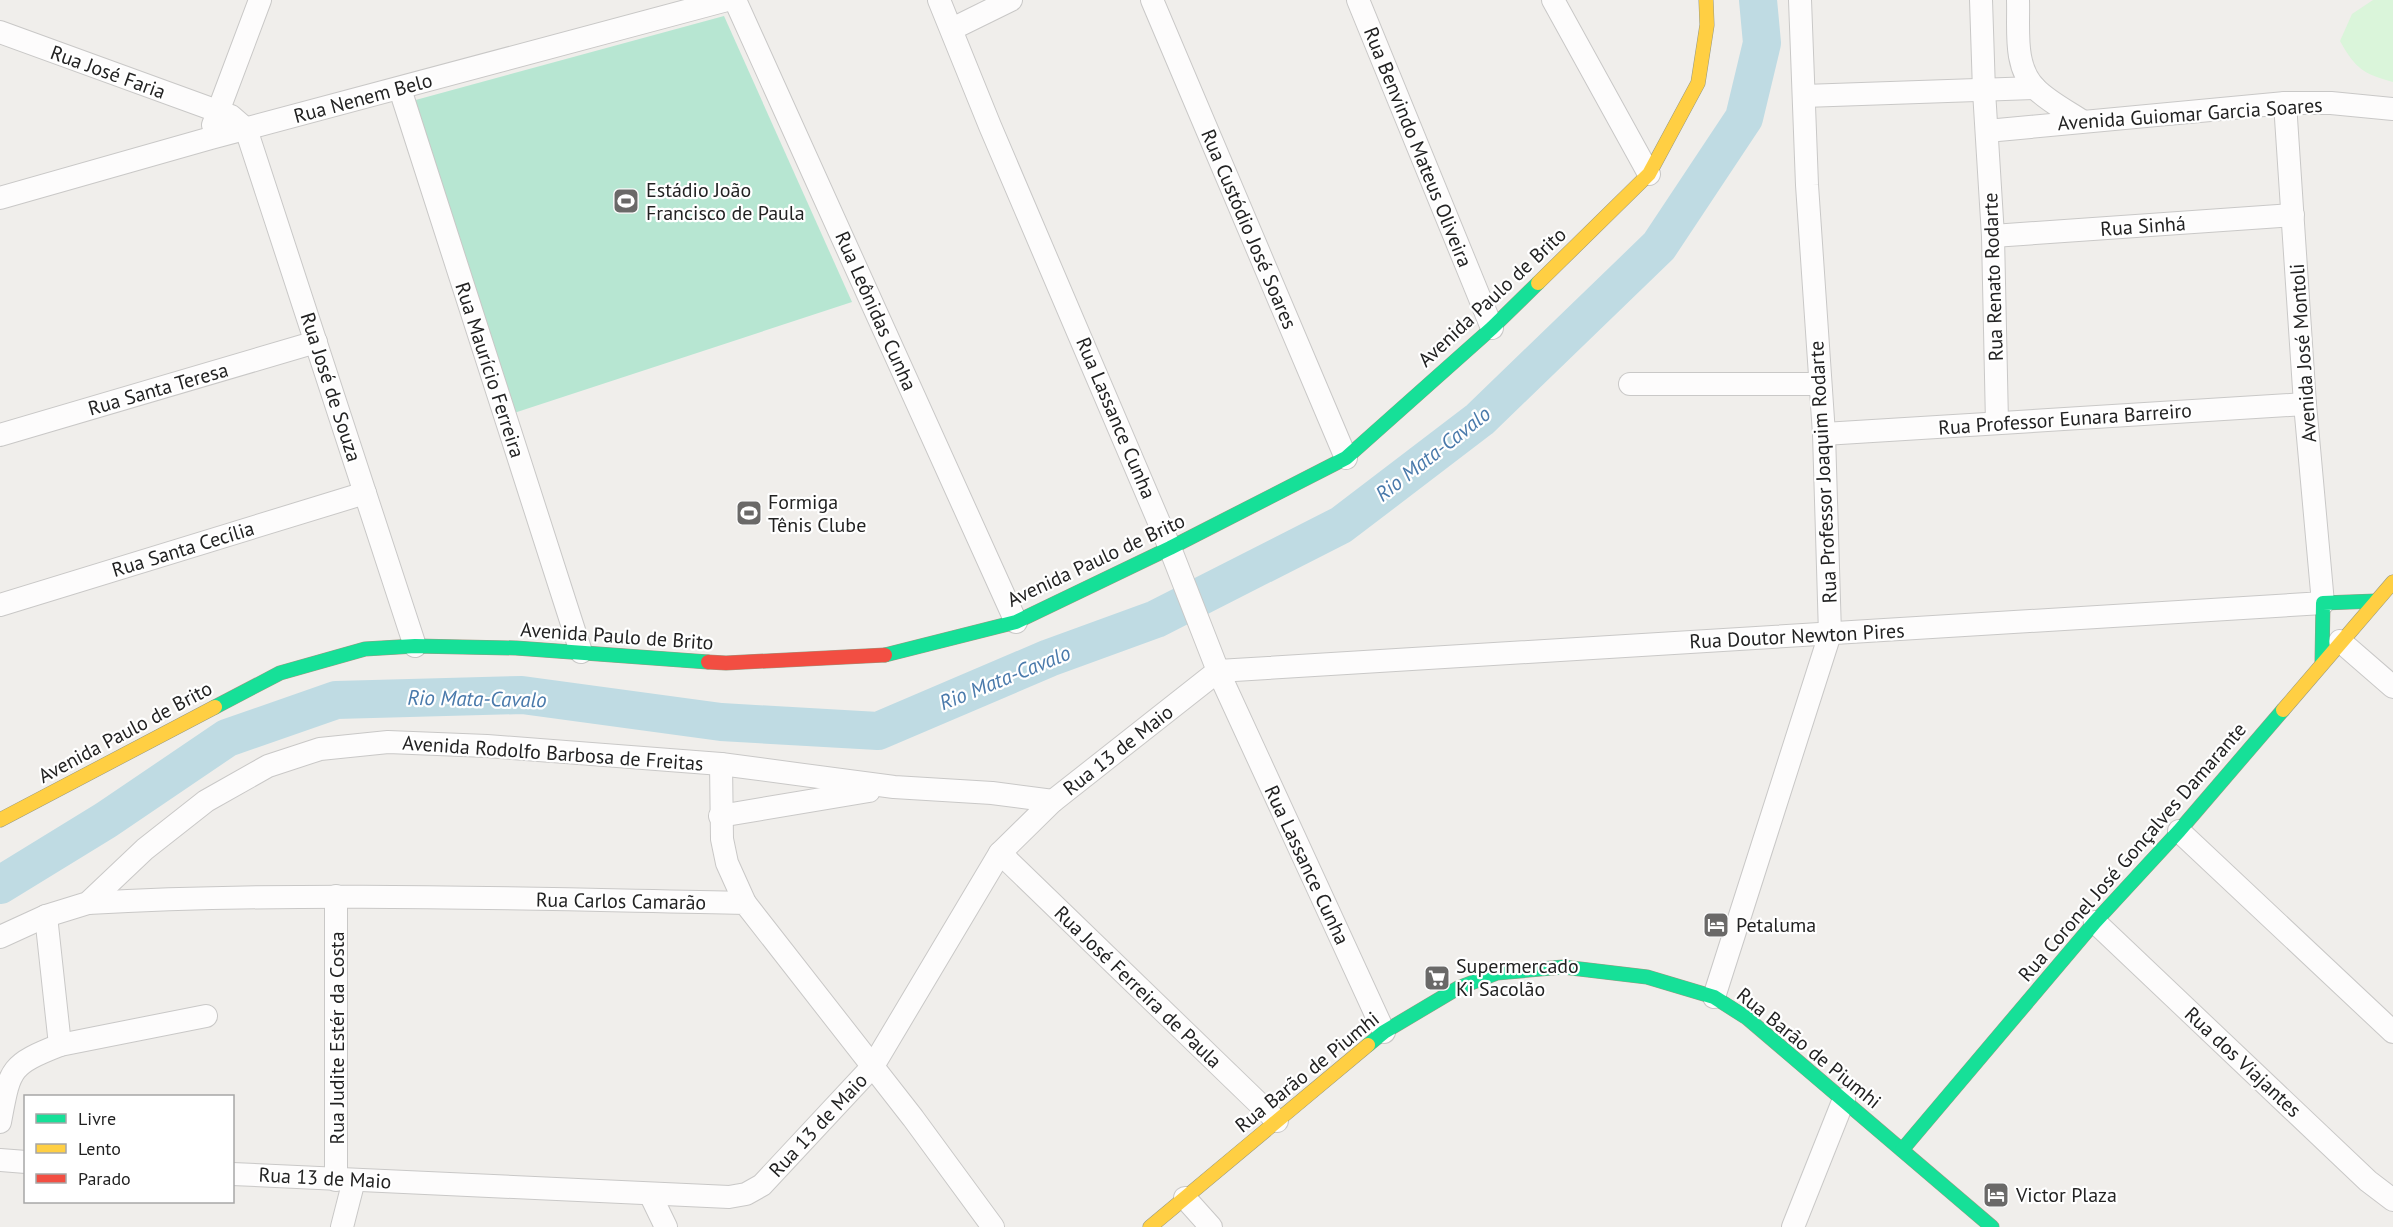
<svg xmlns="http://www.w3.org/2000/svg" width="2393" height="1227" font-family="'PT Sans',sans-serif">
  <rect width="100%" height="100%" fill="#f0eeeb"/>
  <!-- park -->
  <path fill="#daf5da" d="M2373 0H2393V82C2363 74 2355 68 2340 41L2352 14Z"/>
  <!-- pitch -->
  <path fill="#b7e6d2" d="M724 16 852 302 514 413 412 101Z"/>
  <g fill="none" stroke-linecap="round" stroke-linejoin="round">
    <!-- river -->
    <path stroke="#bfdbe3" stroke-width="38" d="M0 885 106 820 227 738 336 700 522 695 721 722 878 731 1049 658 1156 619 1341 525 1480 419 1659 246 1744 118 1762 43 1758 0"/>
    <!-- street casing -->
    <g stroke="#c9c8c7" stroke-width="24">
      <g id="street">
        <path d="M735 0 1016 622"/>
        <path d="M939 0 990 126 1170 548 1218 671 1384 1032"/>
        <path d="M1152 0 1346 458"/>
        <path d="M1358 0 1492 328"/>
        <path d="M1553 0 1649 174"/>
        <path d="M1981 0 1984 91 1993 236 1997 423"/>
        <path d="M2018 0C2019 29 2013 67 2036 89 2049 102 2067 111 2082 121"/>
        <path d="M952 29 1011 0"/>
        <path d="M0 32 231 116 246 129 415 646"/>
        <path d="M400 89 581 652"/>
        <path d="M1804 96 2035 88"/>
        <path d="M213 125 260 0"/>
        <path d="M1987 131 2285 103H2331L2393 109"/>
        <path d="M0 198 211 138 727 0"/>
        <path d="M1993 236 2293 215"/>
        <path d="M1630 384H1820"/>
        <path d="M1824 434 2305 404"/>
        <path d="M0 435 316 342"/>
        <path d="M0 605 365 493"/>
        <path d="M2340 641 2393 687"/>
        <path d="M1218 671 2323 603 2305 404 2285 103"/>
        <path d="M721 764 722 839 727 863 745 903"/>
        <path d="M720 816 869 791"/>
        <path d="M2179 831 2393 1032"/>
        <path d="M1000 853 1277 1121"/>
        <path d="M336 896V1180"/>
        <path d="M88 903C307 891 526 899 745 903L913 1118 993 1227"/>
        <path d="M2095 922 2368 1181 2393 1200"/>
        <path d="M0 937 46 916 88 903 145 849 206 801 268 766 320 749 388 742 487 746 721 764 894 787 992 793 1053 801"/>
        <path d="M1714 997 1830 634 1824 434 1807 185 1800 0"/>
        <path d="M60 1045 206 1016"/>
        <path d="M0 1122C10 1069 9 1065 60 1045L46 916"/>
        <path d="M0 1160 26 1162"/>
        <path d="M232 1174 729 1197 746 1194 762 1185 873 1066 1000 853 1053 801 1218 671"/>
        <path d="M650 1194 666 1227"/>
        <path d="M1185 1198 1211 1227"/>
        <path d="M342 1227 354 1180"/>
        <path d="M1793 1227 1844 1099"/>
      </g>
    </g>
    <!-- fast casing -->
    <g stroke="#999a82" stroke-width="15">
      <g id="fast">
        <path d="M885 655 1016 622 1170 548 1346 458 1492 328 1538 283"/>
        <path d="M2322 662 2323 603 2376 601"/>
        <path d="M215 707 280 673 365 649 415 646 516 648 708 662"/>
        <path d="M1368 1045 1384 1032 1458 988 1497 973 1563 967 1647 977 1714 997 1747 1018 1992 1227"/>
        <path d="M1902 1150 2095 922 2179 831 2283 710"/>
      </g>
    </g>
    <!-- slow casing -->
    <g stroke="#999a82" stroke-width="15">
      <g id="slow">
        <path d="M1538 283 1649 174 1698 83 1707 25 1706 0"/>
        <path d="M2283 710 2393 582"/>
        <path d="M0 820 215 707"/>
        <path d="M1150 1227 1368 1045"/>
      </g>
    </g>
    <!-- jam casing -->
    <g stroke="#999a82" stroke-width="15">
      <path id="jam" d="M708 662 726 663 885 655"/>
    </g>
    <!-- street -->
    <use href="#street" stroke="#fdfcfc" stroke-width="22"/>
    <!-- fast -->
    <use href="#fast" stroke="#16e098" stroke-width="14"/>
    <!-- slow -->
    <use href="#slow" stroke="#ffcf43" stroke-width="14"/>
    <!-- jam -->
    <use href="#jam" stroke="#f24e42" stroke-width="14"/>
  </g>
  <!-- icons -->
  <defs>
    <g id="stadium-square" transform="scale(1.35)"><rect x="-9" y="-9" width="18" height="18" rx="4" fill="#6a6968" stroke="#fff"/><path d="M0-5a6.5 5 0 1 0 0 10a6.5 5 0 1 0 0-10ZM-3.5-1.8h7v3.6h-7Z" fill="#fff"/></g>
    <g id="hotel-square" transform="scale(1.35)"><rect x="-9" y="-9" width="18" height="18" rx="4" fill="#6a6968" stroke="#fff"/><path d="M-6-4.5h1.5V1H6V5H4.5V3h-9V5H-6ZM-4 0a1.8 1.8 0 1 1 3.6 0ZM.5 0V-2.5h3Q6-2.5 6 0Z" fill="#fff"/></g>
    <g id="supermarket-square" transform="scale(1.35)"><rect x="-9" y="-9" width="18" height="18" rx="4" fill="#6a6968" stroke="#fff"/><path d="M-6-5.5h2.5l.6 2H6L4.5 2H-2.5L-4.4-4H-6ZM-1.5 3.2a1.3 1.3 0 1 0 .1 0ZM3 3.2a1.3 1.3 0 1 0 .1 0Z" fill="#fff"/></g>
  </defs>
  <g fill-rule="evenodd">
    <use href="#stadium-square" x="626" y="201"/>
    <use href="#stadium-square" x="749" y="513"/>
    <use href="#hotel-square" x="1716" y="925"/>
    <use href="#supermarket-square" x="1437" y="978"/>
    <use href="#hotel-square" x="1996" y="1195"/>
  </g>
  <g text-anchor="middle" stroke-width="4.5" stroke-linejoin="round" paint-order="stroke">
    <!-- street labels -->
    <g font-size="20" fill="#222" stroke="#fff">
      <text transform="translate(108 72) rotate(20)" y="7">Rua José Faria</text>
      <text transform="translate(363 98) rotate(-15)" y="7">Rua Nenem Belo</text>
      <text transform="translate(2190 114) rotate(-4)" y="7">Avenida Guiomar Garcia Soares</text>
      <text transform="translate(1418 147) rotate(68)" y="7">Rua Benvindo Mateus Oliveira</text>
      <text transform="translate(2143 226) rotate(-4)" y="7">Rua Sinhá</text>
      <text transform="translate(1249 229) rotate(67)" y="7">Rua Custódio José Soares</text>
      <text transform="translate(1993 277) rotate(-92)" y="7">Rua Renato Rodarte</text>
      <text transform="translate(1492 297) rotate(-43)" y="7">Avenida Paulo de Brito</text>
      <text transform="translate(876 311) rotate(66)" y="7">Rua Leônidas Cunha</text>
      <text transform="translate(2303 353) rotate(-94)" y="7">Avenida José Montoli</text>
      <text transform="translate(490 370) rotate(72)" y="7">Rua Maurício Ferreira</text>
      <text transform="translate(331 387) rotate(72)" y="7">Rua José de Souza</text>
      <text transform="translate(158 389) rotate(-16)" y="7">Rua Santa Teresa</text>
      <text transform="translate(1116 418) rotate(67)" y="7">Rua Lassance Cunha</text>
      <text transform="translate(2065 419) rotate(-4)" y="7">Rua Professor Eunara Barreiro</text>
      <text transform="translate(1823 472) rotate(-93)" y="7">Rua Professor Joaquim Rodarte</text>
      <text transform="translate(183 549) rotate(-17)" y="7">Rua Santa Cecília</text>
      <text transform="translate(1096 560) rotate(-25)" y="7">Avenida Paulo de Brito</text>
      <text transform="translate(617 636) rotate(4)" y="7">Avenida Paulo de Brito</text>
      <text transform="translate(1797 636) rotate(-3)" y="7">Rua Doutor Newton Pires</text>
      <text transform="translate(125 732) rotate(-28)" y="7">Avenida Paulo de Brito</text>
      <text transform="translate(1118 750) rotate(-38)" y="7">Rua 13 de Maio</text>
      <text transform="translate(553 753) rotate(4)" y="7">Avenida Rodolfo Barbosa de Freitas</text>
      <text transform="translate(2132 852) rotate(-49)" y="7">Rua Coronel José Gonçalves Damarante</text>
      <text transform="translate(1307 865) rotate(65)" y="7">Rua Lassance Cunha</text>
      <text transform="translate(621 901) rotate(1)" y="7">Rua Carlos Camarão</text>
      <text transform="translate(1138 987) rotate(44)" y="7">Rua José Ferreira de Paula</text>
      <text transform="translate(337 1038) rotate(-90)" y="7">Rua Judite Estér da Costa</text>
      <text transform="translate(1809 1048) rotate(39)" y="7">Rua Barão de Piumhi</text>
      <text transform="translate(2243 1062) rotate(43)" y="7">Rua dos Viajantes</text>
      <text transform="translate(1307 1072) rotate(-39)" y="7">Rua Barão de Piumhi</text>
      <text transform="translate(818 1125) rotate(-47)" y="7">Rua 13 de Maio</text>
      <text transform="translate(325 1178) rotate(3)" y="7">Rua 13 de Maio</text>
    </g>
    <!-- poi labels -->
    <g font-size="20" fill="#222" stroke="#fff" text-anchor="start">
      <text x="646" y="197">Estádio João<tspan x="646" dy="23">Francisco de Paula</tspan></text>
      <text x="768" y="509">Formiga<tspan x="768" dy="23">Tênis Clube</tspan></text>
      <text x="1736" y="932">Petaluma</text>
      <text x="1456" y="973">Supermercado<tspan x="1456" dy="23">Ki Sacolão</tspan></text>
      <text x="2016" y="1202">Victor Plaza</text>
    </g>
    <!-- water labels -->
    <g font-size="21" font-style="italic" fill="#4a7aab" stroke="#fff">
      <text transform="translate(1433 454) rotate(-38)" y="7">Rio Mata-Cavalo</text>
      <text transform="translate(1005 678) rotate(-22)" y="7">Rio Mata-Cavalo</text>
      <text transform="translate(477 699) rotate(1)" y="7">Rio Mata-Cavalo</text>
    </g>
  </g>
  <!-- legend -->
  <rect x="24" y="1095" width="210" height="108" fill="#ffffff" stroke="#a7a7a7" stroke-width="1.5"/>
  <rect x="36" y="1114" width="30" height="9" fill="#16e098" stroke="#a7a7a7" stroke-width="1.5"/>
  <text x="78" y="1125" font-size="18" fill="#222222">Livre</text>
  <rect x="36" y="1144" width="30" height="9" fill="#ffcf43" stroke="#a7a7a7" stroke-width="1.5"/>
  <text x="78" y="1155" font-size="18" fill="#222222">Lento</text>
  <rect x="36" y="1174" width="30" height="9" fill="#f24e42" stroke="#a7a7a7" stroke-width="1.5"/>
  <text x="78" y="1185" font-size="18" fill="#222222">Parado</text>
</svg>
